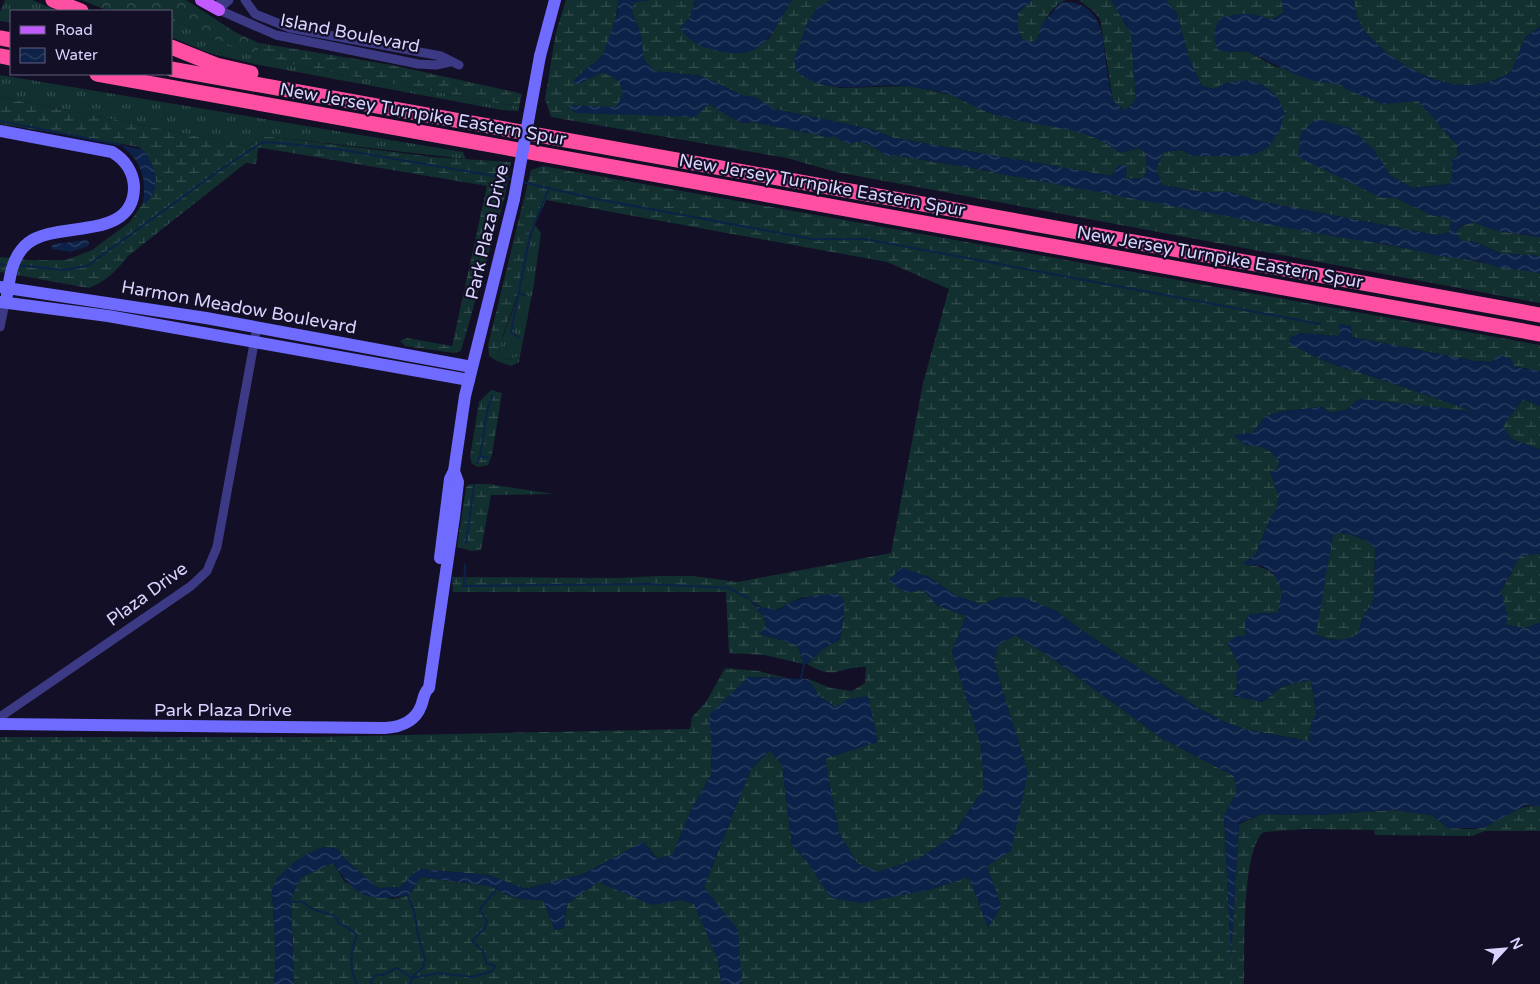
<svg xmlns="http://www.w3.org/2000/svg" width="1540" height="984" font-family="'Varela Round',sans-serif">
  <defs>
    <pattern id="grass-tufts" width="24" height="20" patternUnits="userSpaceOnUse" patternTransform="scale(1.25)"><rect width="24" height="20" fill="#12302f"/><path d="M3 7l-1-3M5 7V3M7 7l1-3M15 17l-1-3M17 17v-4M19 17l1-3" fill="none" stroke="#344d4e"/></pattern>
    <pattern id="forest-crowns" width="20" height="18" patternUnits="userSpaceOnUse" patternTransform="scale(1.25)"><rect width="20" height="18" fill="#12302f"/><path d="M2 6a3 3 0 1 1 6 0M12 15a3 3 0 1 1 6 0" fill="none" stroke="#344d4e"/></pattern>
    <pattern id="wetland-marsh" width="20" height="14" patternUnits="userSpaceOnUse" patternTransform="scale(1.25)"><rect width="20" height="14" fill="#12302f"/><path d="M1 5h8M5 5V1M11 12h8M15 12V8" fill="none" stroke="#344d4e"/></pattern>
    <pattern id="water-waves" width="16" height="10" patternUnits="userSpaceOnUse" patternTransform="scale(1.25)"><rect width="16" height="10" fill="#0c2248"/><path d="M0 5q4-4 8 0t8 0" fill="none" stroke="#2f4163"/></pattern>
  </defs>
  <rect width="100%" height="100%" fill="#130f26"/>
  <!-- grass -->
  <g fill="url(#grass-tufts)">
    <path d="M5 0H32L59 11H11V23L0 21V12Z"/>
    <path d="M171 17 210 38 302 67 519 107 518 111 502 110 259 65 209 53 171 37Z"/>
    <path d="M0 75 463 152 466 159 274 137H264L248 146 0 97Z"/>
    <path d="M535 225 541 233 534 284 521 351 520 356 505 360 498 354C503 332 514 312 519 290 525 268 526 246 535 225Z"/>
  </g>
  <!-- forest -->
  <path fill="url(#forest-crowns)" d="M81 0H186L235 32 259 43 258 54 210 38 171 17V11H109Z"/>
  <!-- wetland -->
  <g fill="url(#wetland-marsh)">
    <path d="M566 0H618C618 12 610 47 602 56 589 69 585 65 576 85L603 72 619 81 623 94 617 107 569 106 575 113 709 104 741 123 753 122 828 137 834 136 849 144C864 137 876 149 889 157L893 155 949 164 1540 273V303L836 172 787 158 551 117 545 99 556 32Z"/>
    <path d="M650 0H695L690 18 681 27 768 40 792 0H831L817 8 808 22 794 60 839 88 911 86 952 95 987 112 1015 120 1076 130 1108 143 1120 153 1139 148 1146 153 1147 170 1143 178 1125 179 1127 167 1119 165 1111 176 894 138 871 129 774 109 753 96H744L702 76 653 71 644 59 641 35 632 12 633 2Z"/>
    <path d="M1032 0H1066C1051 5 1041 26 1037 40L1031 42 1022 39 1017 24 1018 13Z"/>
    <path d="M1079 0H1111L1131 34 1136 100 1125 111 1113 101 1100 19 1094 12Z"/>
    <path d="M1166 0H1281L1284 12C1269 23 1270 18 1253 15 1247 13 1239 15 1232 15L1229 52 1247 51 1274 66 1342 85 1383 104 1418 100 1457 145 1458 157 1452 159V178L1449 184 1412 188 1391 176 1374 150 1331 172 1382 198H1396L1431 215 1452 219 1449 232 1437 235 1258 201 1230 192H1201L1162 185 1156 169 1163 152 1181 150 1193 156 1256 154 1263 85C1244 79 1232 80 1214 89L1202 86 1189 58 1177 14Z"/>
    <path d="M1353 0H1540V27L1526 36 1511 72C1498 79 1486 84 1471 85 1432 87 1379 56 1359 22 1356 16 1355 7 1353 0Z"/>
    <path d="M259 43 392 65 515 92 522 94 519 107 302 67 258 54Z"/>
    <path d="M0 97 248 146 264 137H274L433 157 511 162 505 196 461 351 454 353 405 346 400 341 407 338 452 346 487 186 262 148 258 149 256 164 246 163 128 256C117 270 105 283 88 288L0 272V257L29 260H66L92 250 130 222 143 203 146 204 148 155 139 147 0 124Z"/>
    <path d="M543 166 1540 345V371L1490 362 1475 361 1352 337 1351 326 1340 324 1339 336 1298 333 1289 344C1312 353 1331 367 1356 371L1476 412 1359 399 1346 410 1331 413 1322 407 1284 411 1266 416 1252 433 1234 435 1247 446C1261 444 1271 450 1279 461L1277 470 1270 472 1279 496 1276 511 1271 516 1256 554 1246 565C1262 566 1277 570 1281 589 1283 596 1279 606 1278 613L1250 614 1246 619 1245 636 1227 643 1240 667C1237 678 1238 687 1235 697L1249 698 1260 702C1269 700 1271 693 1279 689 1289 683 1300 683 1311 680L1316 713 1311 725 1309 741 1248 730 1225 722 1200 709 1084 632 1055 610 1001 597 981 605 955 595 929 577 900 567 890 582 923 590 937 605 966 616 952 652 981 745 984 788 952 836 922 857 878 873 857 863 839 833 825 759 849 699 836 707 819 696 808 679 831 688 852 691 865 683 866 667C837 666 837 682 807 664L823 649 840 639 844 615 823 595C816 597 806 596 800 598 774 610 774 618 748 598L764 617 766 628 760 634 797 645 804 664 764 655 729 653 726 592H453L452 577 617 578 659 576H693L738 582 891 553 923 383 949 289 887 262 546 200 530 235 519 291 502 338 498 354 505 360 520 356 519 362 511 366 497 361 489 356 488 345 531 170Z"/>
    <path d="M1473 222 1498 231 1540 237V256L1500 253 1475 242 1462 241 1456 234C1458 225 1465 225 1473 222Z"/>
    <path d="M491 390 502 393 492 455 488 465 478 467 472 464 470 457 479 402Z"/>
    <path d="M1523 399 1540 406V449L1511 439 1503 426Z"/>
    <path d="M471 484H488L554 494 491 495 481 550 472 551 457 547 466 487Z"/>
    <path d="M1339 533C1352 534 1364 538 1375 548L1374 599 1362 619 1358 634C1344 643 1330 641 1315 634L1333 535Z"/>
    <path d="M1536 553 1540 554V623L1525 628 1506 625 1501 592 1520 556Z"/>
    <path d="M1015 635 1046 654 1163 739 1234 776 1237 792 1224 815 1231 955 1239 824 1262 814 1317 815 1392 810 1432 815 1448 828C1459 828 1474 831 1484 827 1505 819 1517 804 1540 806V831H1485L1472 836 1375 835 1374 830 1305 829 1264 832C1241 848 1245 954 1244 984H742L704 887 751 769 770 750 782 765 792 845 805 859 928 890 969 877 988 928 1001 906 987 866 1028 773 994 663 998 645Z"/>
    <path d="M725 668 758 671 787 678 748 677 712 752 711 775 692 808 673 854 658 859 643 842 583 874 525 889 489 875 419 869 400 887 378 888 345 859 337 849 324 847 309 853 272 890 276 957 274 984H0V737H310L690 729 692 717 706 702Z"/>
    <path d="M333 863 345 882 392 899 409 895 420 877 490 886 507 895 521 899 543 900 555 930 564 928 567 904 598 882 652 904 681 900 695 904 718 960 721 984H294L291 899 300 878Z"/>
  </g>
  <!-- water -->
  <g fill="url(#water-waves)" fill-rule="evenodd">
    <path d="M618 0H650L634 2 632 12 641 35 644 59 654 71 702 76 744 96H753L774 109 871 129 894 138 1111 176 1119 165 1127 166 1125 179 1143 178 1147 170 1146 153 1139 148 1120 153C1082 122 1032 129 988 112 976 108 965 101 954 96 942 91 926 89 913 87 872 80 831 100 796 71L794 60 808 22 817 8 831 0H1032L1018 13 1017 23 1022 39 1031 42 1037 40 1042 24 1061 2C1106 0 1103 45 1107 70 1108 80 1111 91 1113 101L1125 111 1136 100 1131 34 1111 0H1166L1177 14 1189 58 1202 86 1214 89 1225 83 1247 80 1263 85 1277 96 1285 113 1280 130 1269 147 1256 154 1240 156H1193L1181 150 1163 152 1156 169 1162 185 1201 192H1230L1258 201 1437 235 1449 232 1452 219 1431 215 1396 198H1382L1298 157 1301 132 1317 119 1351 128 1374 150 1391 176 1412 188 1449 184 1452 178V159L1458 157 1457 145 1418 101 1383 104 1345 89 1342 85 1314 81 1294 74 1247 51 1229 52 1218 50C1213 38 1213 30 1220 18 1230 15 1241 13 1252 14 1268 17 1268 24 1284 12L1281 0H1353C1355 7 1356 16 1359 22 1379 56 1432 87 1471 85 1486 84 1498 79 1511 72L1526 36 1540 27V237L1498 231 1473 222 1460 226 1456 234 1462 241H1472L1500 253 1540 256V273L1497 267 1480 261 1439 256 1392 245 1337 237 949 164 893 155 889 157C876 149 864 137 849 144L834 136 828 137 753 122 741 123 709 104 695 117 575 113 568 105 616 107 623 94 619 81 603 72 576 85 573 80 603 55 618 11Z"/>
    <path d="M695 0H792C769 38 762 64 711 49 699 46 685 39 680 27L690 17Z"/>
    <path d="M120 145 144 150C156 167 163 188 145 204L143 203C147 178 141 160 120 145Z"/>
    <path d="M87 240 89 243 88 246 71 252 52 249 51 246 55 244Z"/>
    <path d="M1340 324 1351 326 1352 337 1475 361 1490 362 1500 355 1511 359 1515 367 1540 371V406L1523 399 1503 426 1511 439 1540 449V554L1520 556 1501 592 1508 616 1506 625 1525 628 1540 623V806L1527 805 1483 828H1448L1432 815 1392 810 1317 815 1262 814 1239 823 1231 961 1224 815 1237 792 1234 776 1163 739 1046 654 1015 635 998 645 994 663 1028 773 1011 851 987 866 1001 906 988 928 969 877 928 890 862 903 831 898 805 859 792 845 782 765 770 750 751 769 704 887 738 930 742 984H721L718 960 694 904 681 900 652 905 598 882 567 904 564 928 555 930 543 900 521 899 507 895 490 886 420 877 409 895C367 902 357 898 333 863L300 878 291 899 294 984H274L276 957 272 890 277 878 296 861 309 853 324 847 337 849 345 859 378 888 400 887 419 869 489 875 525 889 583 874 643 842 657 859 673 854 692 808 711 775 712 752 709 715 748 677 808 679 819 696 836 707 849 699 868 696 878 742 825 759 839 833 857 863 878 872 922 857 952 836 984 788 981 745 952 652 966 616 937 605 923 590 907 593 889 581 901 567 929 577 955 595 981 605 1001 597H1021L1055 610 1084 632 1200 709 1225 722 1248 730 1309 741 1311 725 1316 712 1311 680C1300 683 1288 683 1279 689 1271 693 1269 700 1259 702 1251 698 1238 699 1232 694L1238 687 1236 672 1240 667 1227 643 1236 636H1245L1246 619 1250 614 1278 613 1282 590 1274 574 1263 566 1246 565 1243 563 1256 554 1271 516 1276 511 1279 496 1270 472 1277 470 1279 461C1271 450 1261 444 1247 446L1233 435 1252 433 1266 416 1284 411 1322 407 1331 413 1346 410 1359 399 1473 411 1356 371C1331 367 1312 353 1289 344L1290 338 1298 333 1339 336ZM1339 533C1352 534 1365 538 1375 548L1374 599 1362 619 1358 634C1344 642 1330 642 1316 634L1333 535Z"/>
    <path d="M838 594 844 600V615L840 639 823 649 807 664H804L797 645 760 634 761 630 766 628 764 617 748 598 759 607 778 610C795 597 816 595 838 594Z"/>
  </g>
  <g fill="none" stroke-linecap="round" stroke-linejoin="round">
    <!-- stream -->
    <g stroke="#0c2248" stroke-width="2">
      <path d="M0 121 120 145"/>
      <path d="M522 182 596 199 812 239H865L1320 324"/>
      <path d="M0 264 8 265"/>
      <path d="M17 265 63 270 87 266 217 172 261 143 269 142 337 149 512 179"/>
      <path d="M520 293 525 296"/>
      <path d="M519 338 511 332 530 235 549 188"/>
      <path d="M480 456 488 458"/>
      <path d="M477 463 480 456 488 406 493 395"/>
      <path d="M466 543 474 485"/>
      <path d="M464 585 465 565"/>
      <path d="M462 586 647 584 729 588 748 598"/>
      <path d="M801 679 804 664"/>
      <path d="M407 894 414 911 418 936 425 959 423 968 414 975 410 984"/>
      <path d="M289 902H303L312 909 335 916 339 924 346 926 357 935C350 950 349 969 357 984"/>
      <path d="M372 984 370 981 376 975H382L397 968 412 978 439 973 472 977 493 971 495 966 486 963 483 951 472 941 485 928 487 921 480 911 481 907 498 888"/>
    </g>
    <!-- street -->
    <g stroke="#3d3a85" stroke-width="9">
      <path d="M221 0 219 10 276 35 418 64 436 65 450 62"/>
      <path d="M245 0 255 14 290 28 441 56 459 65"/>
      <path d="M221 7 229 0"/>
      <path d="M0 327 5 303"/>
      <path d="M0 717 191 586 207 571 217 547 257 327"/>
    </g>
    <!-- secondary -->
    <g stroke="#6f6bff" stroke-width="12">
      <path d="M540 56 555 0"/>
      <path d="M0 131 112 152C124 159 133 171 134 186 135 242 57 220 28 243 12 256 10 276 7 295"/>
      <path d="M0 287 206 318 472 367"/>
      <path d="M0 302 108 316 469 380"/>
      <path d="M440 558 450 479 454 471 465 396 514 199"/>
      <path d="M0 724 385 728C401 727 415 722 421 706 424 699 423 693 429 688L454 517 458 482 454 471"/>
    </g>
    <!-- primary -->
    <path stroke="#c25bff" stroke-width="12" d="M201 0 219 10"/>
    <!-- highway -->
    <g stroke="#ff4fa3" stroke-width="15">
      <path d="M53 0 81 11"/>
      <path d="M0 38 11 40"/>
      <path d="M171 47 216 65 251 73"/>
      <path d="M0 56 11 58"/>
      <path d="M171 69 1540 315"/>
      <path d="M97 74 1540 334"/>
    </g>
    <!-- secondary-bridge -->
    <path stroke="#6f6bff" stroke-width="12" d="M514 199 540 56"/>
  </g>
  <g text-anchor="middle" stroke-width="4.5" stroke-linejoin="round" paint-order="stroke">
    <!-- street labels -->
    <g font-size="18" fill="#d9d4ff" stroke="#130f26">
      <text transform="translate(350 33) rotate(11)" y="6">Island Boulevard</text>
      <text transform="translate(423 114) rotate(10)" y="6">New Jersey Turnpike Eastern Spur</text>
      <text transform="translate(822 185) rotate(10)" y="6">New Jersey Turnpike Eastern Spur</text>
      <text transform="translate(487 232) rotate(-77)" y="6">Park Plaza Drive</text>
      <text transform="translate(1220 257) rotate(10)" y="6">New Jersey Turnpike Eastern Spur</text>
      <text transform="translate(239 307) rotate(10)" y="6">Harmon Meadow Boulevard</text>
      <text transform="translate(147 594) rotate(-36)" y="6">Plaza Drive</text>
      <text x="223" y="716">Park Plaza Drive</text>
    </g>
  </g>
  <!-- legend -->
  <rect x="10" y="10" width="162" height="65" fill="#130f26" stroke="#625e7d"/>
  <rect x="20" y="26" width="25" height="8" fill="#c25bff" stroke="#625e7d"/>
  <text x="55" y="35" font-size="15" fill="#d9d4ff">Road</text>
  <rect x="20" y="48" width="25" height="15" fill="url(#water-waves)" stroke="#625e7d"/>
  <text x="55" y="60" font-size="15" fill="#d9d4ff">Water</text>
  <!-- north arrow -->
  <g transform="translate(1505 949) rotate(64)" stroke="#130f26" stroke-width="4" paint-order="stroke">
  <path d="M0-4L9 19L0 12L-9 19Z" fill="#d9d4ff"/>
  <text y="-8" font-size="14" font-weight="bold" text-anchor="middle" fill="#d9d4ff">N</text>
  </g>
</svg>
